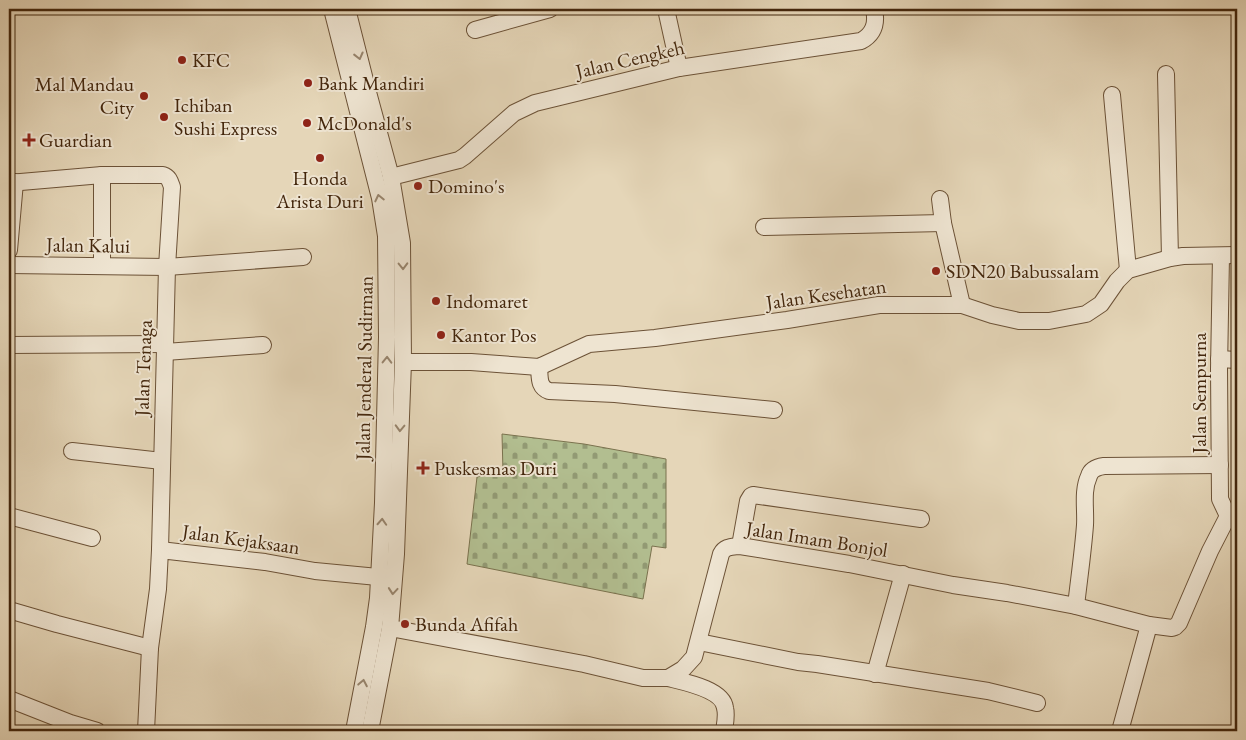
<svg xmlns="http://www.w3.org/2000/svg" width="1246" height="740" font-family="'EB Garamond',serif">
  <defs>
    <pattern id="cemetery-stones" width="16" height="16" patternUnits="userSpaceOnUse" patternTransform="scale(1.25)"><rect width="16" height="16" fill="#b2be90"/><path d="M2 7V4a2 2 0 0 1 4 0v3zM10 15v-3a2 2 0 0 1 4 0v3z" fill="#929a74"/></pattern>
  </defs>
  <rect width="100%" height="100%" fill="#e5d6b8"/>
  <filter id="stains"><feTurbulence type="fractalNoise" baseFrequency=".004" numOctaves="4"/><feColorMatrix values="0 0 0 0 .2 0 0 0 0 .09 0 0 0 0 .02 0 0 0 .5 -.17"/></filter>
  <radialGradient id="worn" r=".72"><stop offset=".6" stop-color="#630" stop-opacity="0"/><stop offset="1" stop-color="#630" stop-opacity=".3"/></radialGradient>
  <!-- cemetery -->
  <path fill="url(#cemetery-stones)" stroke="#7a724e" d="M502 434 584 444 666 459V548L652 546 643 599 467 564 477 477 503 472Z"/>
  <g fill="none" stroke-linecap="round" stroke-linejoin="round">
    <!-- minor casing -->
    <g stroke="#6c5237" stroke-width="18">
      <g id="minor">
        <path d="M332 9 380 198 386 236 387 337 383 503 378 598 374 627 354 731"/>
        <path d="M347 9 369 96 391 177 402 243 403 362 396 554 390 628 370 731"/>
        <path d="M666 9 679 68"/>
        <path d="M475 30 550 9"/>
        <path d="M1166 74 1170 258"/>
        <path d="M1112 95 1128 270"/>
        <path d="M102 175V266"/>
        <path d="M391 177 459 160 465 156 514 113 535 103 679 68 861 41C874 34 877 23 874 9"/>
        <path d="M9 183 102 175H163C169 177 170 181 172 187L167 267 160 550"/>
        <path d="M940 199 943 223 962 305"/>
        <path d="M764 227 943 223"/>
        <path d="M9 250 15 182"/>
        <path d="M1221 256 1219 369 1220 499 1228 516 1237 522"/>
        <path d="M9 265 167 267 303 257"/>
        <path d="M9 345 165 344"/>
        <path d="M165 352 263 345"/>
        <path d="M1219 359 1237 360"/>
        <path d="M403 362H471L539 367 589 344 655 338 787 320 879 305H962L992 315 1019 321H1049L1086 314 1101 304 1117 281 1128 270 1170 258 1183 256 1237 255"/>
        <path d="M539 367C540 377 538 387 549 391L615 394 774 410"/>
        <path d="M72 451 162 461"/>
        <path d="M9 516 92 538"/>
        <path d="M740 546 748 501 751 496 753 495 921 519"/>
        <path d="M1076 606C1079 579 1083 552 1085 525 1086 509 1082 491 1089 476 1091 469 1097 467 1104 466L1220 465"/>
        <path d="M9 610 57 624 150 648"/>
        <path d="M390 628 584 664 643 678H668L683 669 694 657 721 554C725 546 732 547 740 546L849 564 953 585 1007 593 1076 606 1149 625 1172 628 1175 627 1179 623 1210 551 1228 516"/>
        <path d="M699 642 798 662 817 664 988 691 1037 703"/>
        <path d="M875 674 903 574"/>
        <path d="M668 678C684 682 723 689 725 708 727 715 725 724 724 731"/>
        <path d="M9 699 70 723 97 731"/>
        <path d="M146 731 150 648 158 589 160 550 265 562 315 571 378 577"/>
        <path d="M1120 731 1149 625"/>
      </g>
    </g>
    <!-- minor -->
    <use href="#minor" stroke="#eee4d1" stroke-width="16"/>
  </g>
  <!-- one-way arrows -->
  <defs><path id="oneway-chevron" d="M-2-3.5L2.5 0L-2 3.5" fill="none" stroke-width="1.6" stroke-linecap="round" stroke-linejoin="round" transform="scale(1.25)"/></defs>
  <g stroke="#98856e">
    <use href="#oneway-chevron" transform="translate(359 56) rotate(76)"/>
    <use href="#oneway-chevron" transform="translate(379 198) rotate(-103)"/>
    <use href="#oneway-chevron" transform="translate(403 266) rotate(89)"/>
    <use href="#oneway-chevron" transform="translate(387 360) rotate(-89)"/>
    <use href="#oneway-chevron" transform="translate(400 428) rotate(92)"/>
    <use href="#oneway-chevron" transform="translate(382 522) rotate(-87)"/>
    <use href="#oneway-chevron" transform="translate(393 591) rotate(95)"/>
    <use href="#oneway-chevron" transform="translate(363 683) rotate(-79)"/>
  </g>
  <!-- markers -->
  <g fill="#8f2418" stroke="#eee4d1" stroke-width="2">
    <circle cx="182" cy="60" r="5"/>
    <circle cx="308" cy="83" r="5"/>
    <circle cx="144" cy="96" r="5"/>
    <circle cx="164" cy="117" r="5"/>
    <circle cx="307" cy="123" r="5"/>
    <path d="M26.5 132.5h5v5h5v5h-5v5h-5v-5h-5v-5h5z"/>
    <circle cx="320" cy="158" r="5"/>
    <circle cx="418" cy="186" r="5"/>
    <circle cx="936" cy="271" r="5"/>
    <circle cx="436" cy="301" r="5"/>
    <circle cx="441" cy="335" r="5"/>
    <path d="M420.5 460.5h5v5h5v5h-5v5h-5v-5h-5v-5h5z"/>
    <circle cx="405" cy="624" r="5"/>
  </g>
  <g text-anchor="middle" stroke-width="4" stroke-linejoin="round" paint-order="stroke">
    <!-- street labels -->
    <g font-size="20" fill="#43260c" stroke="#eee4d1">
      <text transform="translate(630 59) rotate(-13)" y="7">Jalan Cengkeh</text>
      <text transform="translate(88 245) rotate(1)" y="7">Jalan Kalui</text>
      <text transform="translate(826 294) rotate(-8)" y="7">Jalan Kesehatan</text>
      <text transform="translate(143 368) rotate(-88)" y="7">Jalan Tenaga</text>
      <text transform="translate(364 368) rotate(-89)" y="7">Jalan Jenderal Sudirman</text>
      <text transform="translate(1199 393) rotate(-90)" y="7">Jalan Sempurna</text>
      <text transform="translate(241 539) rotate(8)" y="7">Jalan Kejaksaan</text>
      <text transform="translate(817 539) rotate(9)" y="7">Jalan Imam Bonjol</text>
    </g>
    <!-- poi labels -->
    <g font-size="20" fill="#43260c" stroke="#eee4d1" text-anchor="start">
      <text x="192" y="67">KFC</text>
      <text x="318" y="90">Bank Mandiri</text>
      <text x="134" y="91" text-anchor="end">Mal Mandau<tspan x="134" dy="23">City</tspan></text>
      <text x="174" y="112">Ichiban<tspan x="174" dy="23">Sushi Express</tspan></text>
      <text x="317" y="130">McDonald's</text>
      <text x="39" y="147">Guardian</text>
      <text x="320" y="185" text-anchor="middle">Honda<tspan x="320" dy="23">Arista Duri</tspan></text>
      <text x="428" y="193">Domino's</text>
      <text x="946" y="278">SDN20 Babussalam</text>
      <text x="446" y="308">Indomaret</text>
      <text x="451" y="342">Kantor Pos</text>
      <text x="434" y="475">Puskesmas Duri</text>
      <text x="415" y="631">Bunda Afifah</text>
    </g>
  </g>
  <!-- margin -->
  <rect width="1246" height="740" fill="none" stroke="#e5d6b8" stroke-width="30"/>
  <rect x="10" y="10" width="1226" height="720" fill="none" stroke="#43260c" stroke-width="2.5"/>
  <rect x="15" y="15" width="1216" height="710" fill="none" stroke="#43260c"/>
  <rect width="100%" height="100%" filter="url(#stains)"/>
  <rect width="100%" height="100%" fill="url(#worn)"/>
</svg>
